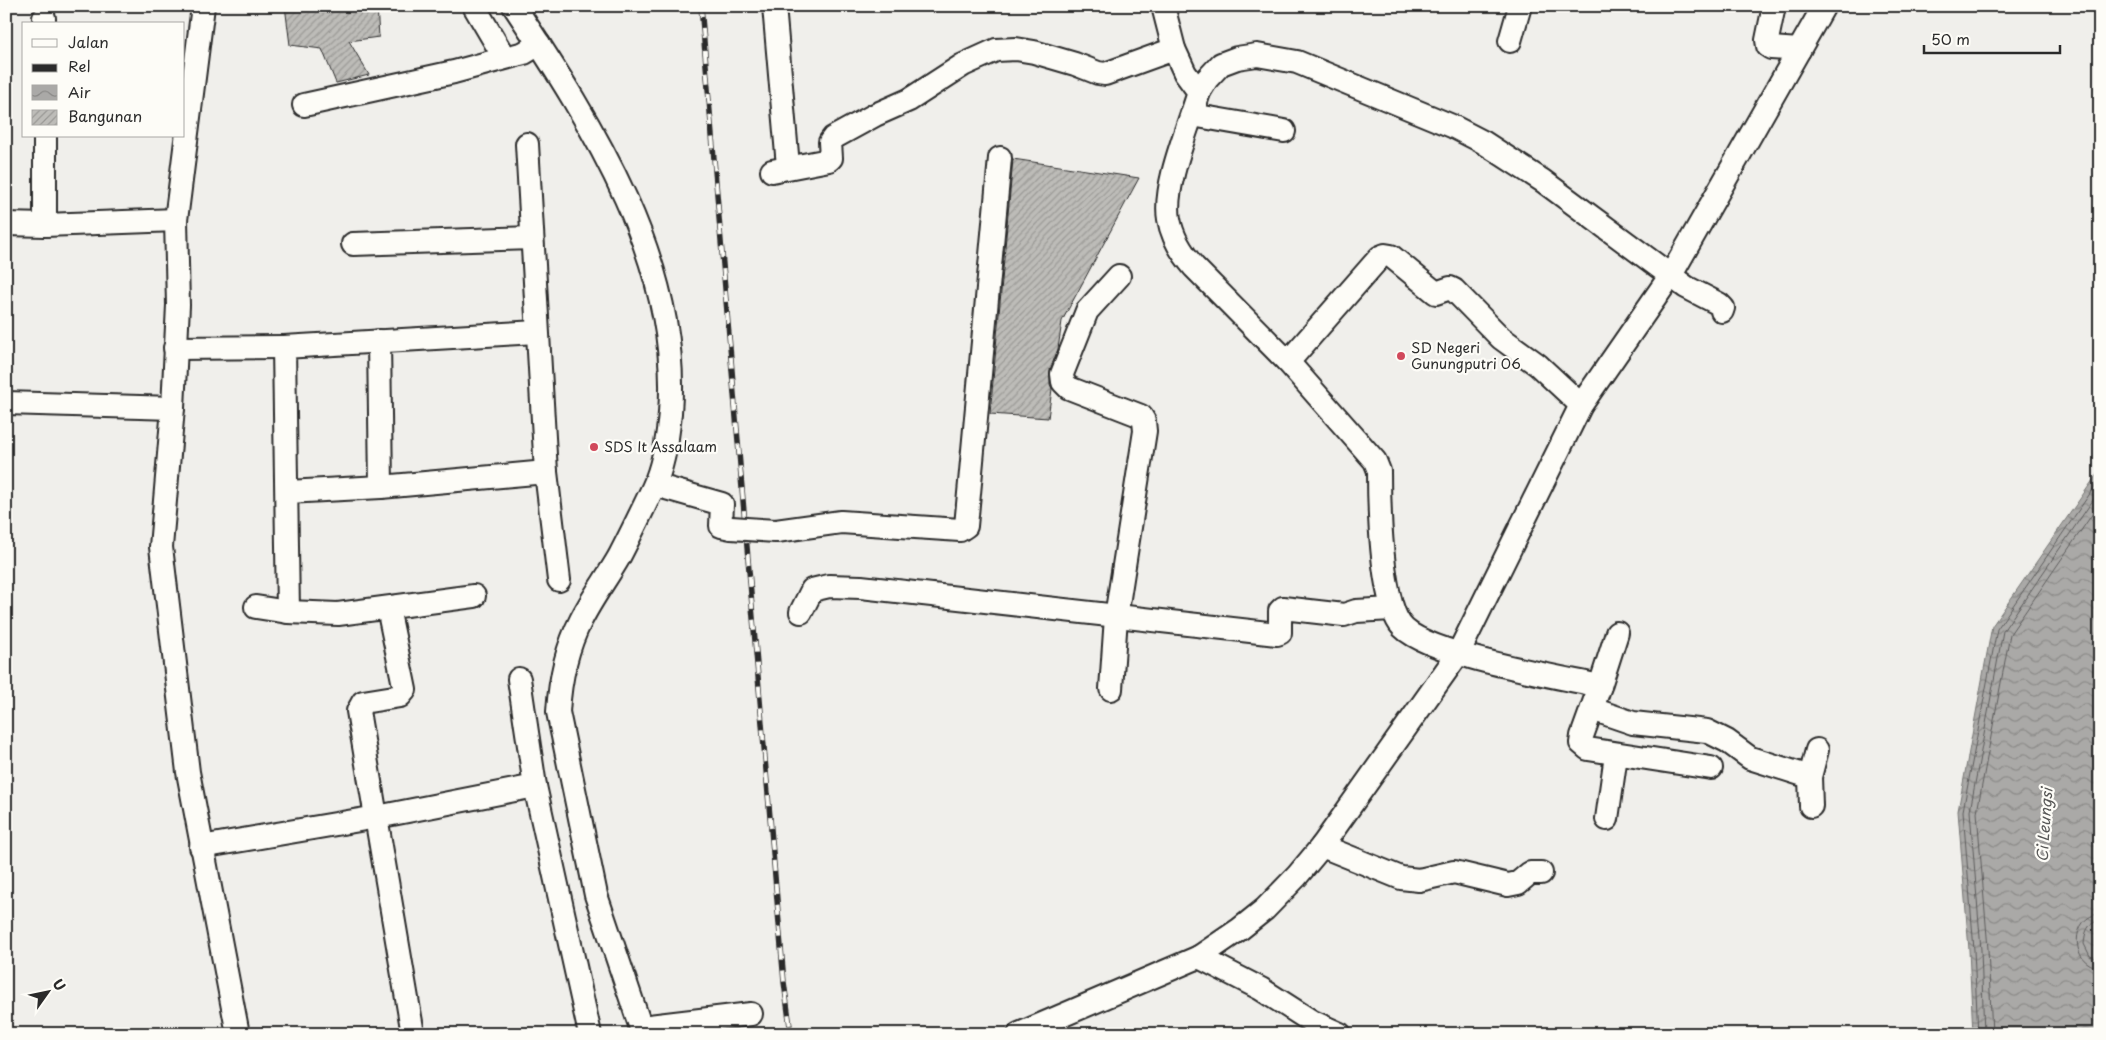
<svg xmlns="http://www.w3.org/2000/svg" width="2106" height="1040" font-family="'Playpen Sans',sans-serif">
  <defs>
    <pattern id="water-waves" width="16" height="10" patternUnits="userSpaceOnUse" patternTransform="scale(1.25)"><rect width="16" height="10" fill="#aaa9a7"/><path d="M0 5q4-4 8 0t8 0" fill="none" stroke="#8b8a88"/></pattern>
    <pattern id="building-hatch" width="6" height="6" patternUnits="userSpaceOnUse" patternTransform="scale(1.25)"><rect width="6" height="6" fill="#bdbcb8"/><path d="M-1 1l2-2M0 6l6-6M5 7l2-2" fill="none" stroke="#9a9996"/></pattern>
  </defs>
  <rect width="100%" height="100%" fill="#f0efeb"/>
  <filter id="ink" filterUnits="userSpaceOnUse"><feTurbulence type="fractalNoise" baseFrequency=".02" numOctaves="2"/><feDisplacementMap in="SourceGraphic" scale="10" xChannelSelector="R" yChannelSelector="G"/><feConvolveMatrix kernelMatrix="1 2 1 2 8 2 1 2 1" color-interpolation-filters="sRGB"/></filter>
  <g filter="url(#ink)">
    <!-- water -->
    <path fill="url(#water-waves)" stroke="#777775" d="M2100 470V922L2095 943 2100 952V1034H1973L1969 950 1958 811 1992 626Z"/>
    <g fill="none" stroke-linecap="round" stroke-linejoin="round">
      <!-- shore -->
      <g stroke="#5e5d5d" stroke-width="1">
        <path d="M2100 914C2070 915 2069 966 2100 967"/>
        <path d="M2100 921C2087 922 2085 933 2084 944L2090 956 2100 959"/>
        <path d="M1978 1034 1974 950 1963 811 1997 629 2100 479"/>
        <path d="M1984 1034 1981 950 1970 811 2003 631 2100 490"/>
        <path d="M1992 1034 1988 949 1977 812 2010 634 2100 503"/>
      </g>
    </g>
    <!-- building -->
    <g fill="url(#building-hatch)" stroke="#2b2b2b">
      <path d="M285 6H377L379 37 349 41 369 75 336 83 322 49 290 45Z"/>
      <path d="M1013 159 1139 178 1062 321 1058 349 1050 370V384L1052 389 1048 418 990 414Z"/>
    </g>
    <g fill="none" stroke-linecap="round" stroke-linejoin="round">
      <!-- minor casing -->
      <g stroke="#2b2b2b" stroke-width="26">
        <g id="minor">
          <path d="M203 6 176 220 178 305 173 408 161 547 188 772 238 1034"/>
          <path d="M474 6 504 57"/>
          <path d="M514 6C592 124 682 265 670 413 668 435 663 467 653 488 642 511 631 534 619 557 607 578 592 598 581 620 566 649 560 679 558 712L596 895 643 1034"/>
          <path d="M774 6 788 166"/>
          <path d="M1163 6 1174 49 1185 73 1199 92C1189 126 1163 185 1169 219 1172 237 1182 253 1194 267L1288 362 1375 461 1379 471C1379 506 1381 597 1400 624 1420 654 1560 677 1600 686L1582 736 1581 743 1588 749 1711 768"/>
          <path d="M1774 6 1767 40 1768 46 1771 48 1799 50"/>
          <path d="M44 18V24"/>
          <path d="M1510 41 1520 6"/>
          <path d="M1199 92 1207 79 1221 64 1237 58 1257 55 1297 62 1452 126 1483 142 1543 181 1686 287 1719 304 1723 308 1722 311"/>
          <path d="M304 105 454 72 524 53 539 44"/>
          <path d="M1192 115 1284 131"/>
          <path d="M45 136V225"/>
          <path d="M772 171 829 160 831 158 830 142 833 138 875 115 909 100 963 65 996 50 1016 49 1034 52 1075 64 1098 73 1105 74 1174 49"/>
          <path d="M6 224 45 225 176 220"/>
          <path d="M353 244 532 238"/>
          <path d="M379 341 381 487"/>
          <path d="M175 348 284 347"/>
          <path d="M1288 362 1380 257 1385 255 1391 256 1436 293 1450 288 1454 290 1501 338 1538 365 1581 405"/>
          <path d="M6 403 173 408"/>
          <path d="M546 472 559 580"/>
          <path d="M655 485 722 504 721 526 731 528"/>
          <path d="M287 492 381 487 546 472 527 144"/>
          <path d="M776 531 841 522 960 530 966 526 1000 158"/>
          <path d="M256 607 288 612 338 614 474 596"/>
          <path d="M388 608 405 690 400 696 363 702 358 711 413 1034"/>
          <path d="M288 612 284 347 537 332"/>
          <path d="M801 612 812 590 829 586 861 587 1277 634 1280 633V611L1283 608 1344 615 1356 611 1392 609"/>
          <path d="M519 679 535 786 590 1034"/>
          <path d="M1600 686 1617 633"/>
          <path d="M1111 689 1116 617 1145 431 1144 421 1141 416 1069 388 1063 382 1062 374 1087 311 1119 276"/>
          <path d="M1592 709 1633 723 1707 731 1727 741 1750 758 1810 777"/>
          <path d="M1811 806 1810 777 1817 750"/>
          <path d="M1607 819 1616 755"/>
          <path d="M1322 846 1401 878 1419 880 1454 872 1508 885 1518 883 1530 873H1541"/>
          <path d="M201 847 377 817 535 786"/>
          <path d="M1199 957 1261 989 1311 1021 1340 1034"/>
          <path d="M641 1027 751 1014"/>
          <path d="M1019 1034 1199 957 1240 929 1265 909 1297 876 1322 846 1458 654 1581 405 1671 275 1824 6"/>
        </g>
      </g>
      <!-- minor -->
      <use href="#minor" stroke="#fdfcf7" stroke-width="22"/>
      <!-- rail casing -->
      <g stroke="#2b2b2b" stroke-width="5.5">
        <path id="rail" d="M701 6 784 982 791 1034"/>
      </g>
      <!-- rail -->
      <use href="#rail" stroke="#fdfcf7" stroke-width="4" stroke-dasharray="11" stroke-linecap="butt"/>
      <!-- minor-bridge casing -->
      <g stroke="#2b2b2b" stroke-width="26" stroke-linecap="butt">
        <path id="minor-bridge" d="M731 528 776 531"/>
      </g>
      <!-- minor-bridge -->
      <use href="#minor-bridge" stroke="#fdfcf7" stroke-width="22"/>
    </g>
  </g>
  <!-- markers -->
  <g fill="#d1495b" stroke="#fdfcf7" stroke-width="2">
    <circle cx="1401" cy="356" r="5"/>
    <circle cx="594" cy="447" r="5"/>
  </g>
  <g text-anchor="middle" stroke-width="4.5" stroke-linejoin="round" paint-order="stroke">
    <!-- poi labels -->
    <g font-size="14" fill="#2b2b2b" stroke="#fdfcf7" text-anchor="start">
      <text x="1411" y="353">SD Negeri<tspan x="1411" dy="16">Gunungputri 06</tspan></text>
      <text x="604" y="452">SDS It Assalaam</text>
    </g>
    <!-- water labels -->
    <g font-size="15" font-style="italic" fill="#575756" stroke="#fdfcf7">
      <text transform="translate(2045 825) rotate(-86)" y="5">Ci Leungsi</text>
    </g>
  </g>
  <!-- margin -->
  <rect width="2106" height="1040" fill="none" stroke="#fdfcf7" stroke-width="25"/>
  <rect x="12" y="12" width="2081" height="1015" fill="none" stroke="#2b2b2b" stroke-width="2" filter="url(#ink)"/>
  <!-- legend -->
  <rect x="22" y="22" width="162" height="115" fill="#fdfcf7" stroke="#a9a8a5"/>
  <rect x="32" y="39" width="25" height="8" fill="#fdfcf7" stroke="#a9a8a5"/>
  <text x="68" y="48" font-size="15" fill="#2b2b2b">Jalan</text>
  <rect x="32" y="64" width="25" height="8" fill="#2b2b2b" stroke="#a9a8a5"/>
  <text x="68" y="72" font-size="15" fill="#2b2b2b">Rel</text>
  <rect x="32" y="85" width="25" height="15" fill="url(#water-waves)" stroke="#a9a8a5"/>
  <text x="68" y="98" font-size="15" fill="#2b2b2b">Air</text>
  <rect x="32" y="110" width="25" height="15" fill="url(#building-hatch)" stroke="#a9a8a5"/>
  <text x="68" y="122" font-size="15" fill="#2b2b2b">Bangunan</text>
  <!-- north arrow -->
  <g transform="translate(48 992) rotate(57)" stroke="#fdfcf7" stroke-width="4" paint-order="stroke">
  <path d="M0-4L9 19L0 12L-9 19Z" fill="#2b2b2b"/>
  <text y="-8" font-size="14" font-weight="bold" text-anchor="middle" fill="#2b2b2b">U</text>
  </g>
  <!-- scale -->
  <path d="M1924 45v8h136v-8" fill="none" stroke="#2b2b2b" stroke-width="2.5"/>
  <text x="1931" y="45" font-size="15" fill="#2b2b2b" stroke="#fdfcf7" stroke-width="4" paint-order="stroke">50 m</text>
</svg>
